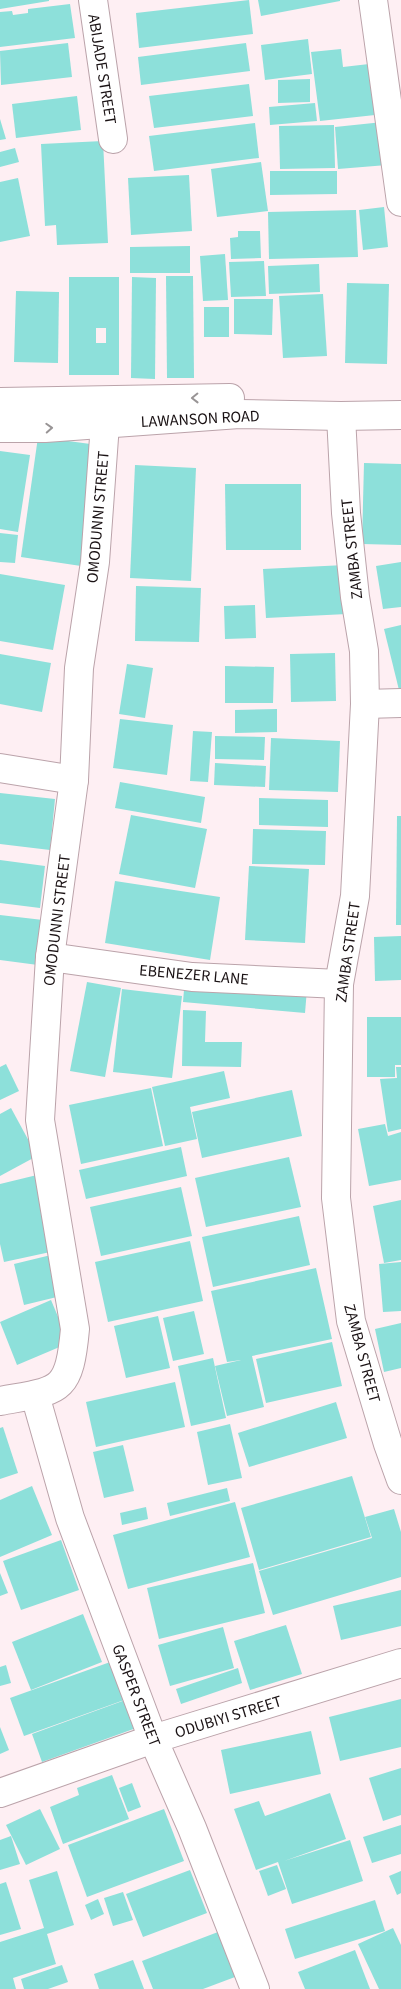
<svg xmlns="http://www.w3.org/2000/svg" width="401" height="1989" font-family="'Source Sans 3',sans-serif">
  <rect width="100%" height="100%" fill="#feeff3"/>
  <!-- building -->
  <g fill="#8de0da" fill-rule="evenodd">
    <path d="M0 0H49V1L0 9Z"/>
    <path d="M249 0 253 34 139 48 136 13Z"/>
    <path d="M258 0H340V1L261 16Z"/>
    <path d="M70 4 75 38 0 47V12L12 11 13 15 28 13V9Z"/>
    <path d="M308 39 312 74 265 80 261 45Z"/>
    <path d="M68 43 72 77 1 85 0 51Z"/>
    <path d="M246 43 250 71 141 85 138 57Z"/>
    <path d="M341 49 343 67 369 64 375 115 320 121 311 52Z"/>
    <path d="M310 79V102L278 103V80Z"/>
    <path d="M249 84 253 116 154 128 149 96Z"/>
    <path d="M77 96 81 130 16 138 12 104Z"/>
    <path d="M315 103 317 121 270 125 269 107Z"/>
    <path d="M0 119 6 139 0 140Z"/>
    <path d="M383 122 387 165 338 169 335 127Z"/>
    <path d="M255 123 259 158 154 171 149 136Z"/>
    <path d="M334 125 335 168 280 169 279 126Z"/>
    <path d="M103 141 108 243 57 245 56 225 45 226 41 144Z"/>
    <path d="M15 148 19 162 0 167V152Z"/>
    <path d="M261 162 268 211 217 217 211 169Z"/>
    <path d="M270 171H337V194L270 195Z"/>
    <path d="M189 175 192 231 131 235 128 178Z"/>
    <path d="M18 178 30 236 0 242V182Z"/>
    <path d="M384 207 388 247 363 250 359 210Z"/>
    <path d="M356 210 358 257 269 259 268 212Z"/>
    <path d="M238 231H260L261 258 231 259 230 238 238 237Z"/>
    <path d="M190 246V273H130V247Z"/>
    <path d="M225 254 228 300 203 301 200 256Z"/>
    <path d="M264 261 266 296 231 297 229 262Z"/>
    <path d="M319 264 320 292 269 294 268 266Z"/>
    <path d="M166 276H193L194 378H167Z"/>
    <path d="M69 277H119V375H69ZM96 328H106V343H96Z"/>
    <path d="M132 277 156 278 155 379 131 378Z"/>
    <path d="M347 283 389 284 387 364 345 363Z"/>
    <path d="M16 291 59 292 58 363 14 362Z"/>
    <path d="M323 294 327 356 283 358 279 296Z"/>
    <path d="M234 299H273L272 335 234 334Z"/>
    <rect x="204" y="307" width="25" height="30"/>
    <path d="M38 437 98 445 81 566 21 557Z"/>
    <path d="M0 451 30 455 18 532 0 529Z"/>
    <path d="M364 463 401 464V545L362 544Z"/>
    <path d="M135 465 196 468 191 581 130 578Z"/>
    <path d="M225 484H301V550H226Z"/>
    <path d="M0 533 18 535 15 563 0 562Z"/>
    <path d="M401 562V607L383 609 376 566Z"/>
    <path d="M345 565 347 614 266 618 263 569Z"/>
    <path d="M0 574 65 585 53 650 0 641Z"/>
    <path d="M136 586 201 588 199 642 135 641Z"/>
    <path d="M255 605 256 638 225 639 224 606Z"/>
    <path d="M401 625V689L399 690 384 629Z"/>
    <path d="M335 653 336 701 291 702 290 654Z"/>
    <path d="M0 654 51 663 42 712 0 704Z"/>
    <path d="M127 664 153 668 145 718 119 714Z"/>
    <path d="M225 666 274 667 273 703H225Z"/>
    <path d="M277 709V732L235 733V710Z"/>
    <path d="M120 719 173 725 167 775 113 768Z"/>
    <path d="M193 731 212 732 208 782 190 781Z"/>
    <path d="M215 736 265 737 264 760 215 759Z"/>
    <path d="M271 738 340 741 338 792 269 790Z"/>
    <path d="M215 763 266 766 265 787 214 785Z"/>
    <path d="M120 782 205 797 201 823 115 808Z"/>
    <path d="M0 793 55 799 50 850 0 844Z"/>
    <path d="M259 798 328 800V827L259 825Z"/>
    <path d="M131 815 207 829 195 888 119 874Z"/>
    <path d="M397 816H401V925H396Z"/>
    <path d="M253 829 326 831 325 865 252 864Z"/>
    <path d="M0 860 45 866 40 908 0 903Z"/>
    <path d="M249 866 309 869 305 943 245 940Z"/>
    <path d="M115 881 220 897 210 960 105 943Z"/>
    <path d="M0 915 43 920 38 965 0 960Z"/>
    <path d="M401 936V980L375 981 374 937Z"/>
    <path d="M185 978 307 989 305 1013 183 1002Z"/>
    <path d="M87 982 121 988 105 1077 70 1071Z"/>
    <path d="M122 989 182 996 172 1078 113 1072Z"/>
    <path d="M183 1010 206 1011 205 1042H242L241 1067 182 1066Z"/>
    <path d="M367 1017H401V1065H395V1077H367Z"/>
    <path d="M6 1064 19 1091 0 1100V1067Z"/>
    <path d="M396 1067H401V1129L388 1132 380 1079 397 1078Z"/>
    <path d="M224 1071 230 1098 190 1107 197 1139 165 1146 152 1087Z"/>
    <path d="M151 1088 163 1146 81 1164 69 1105Z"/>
    <path d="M292 1090 302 1136 202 1158 192 1112Z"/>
    <path d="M11 1108 37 1156 0 1176V1114Z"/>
    <path d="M385 1124 388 1136 401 1132V1180L369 1186 358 1129Z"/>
    <path d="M181 1147 187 1176 86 1199 79 1170Z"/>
    <path d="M289 1157 301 1207 206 1227 195 1178Z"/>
    <path d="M37 1175 55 1251 4 1262 0 1244V1184Z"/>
    <path d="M181 1187 192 1236 101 1256 90 1207Z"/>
    <path d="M401 1200V1260L384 1263 373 1206Z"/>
    <path d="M299 1216 310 1265 213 1287 202 1237Z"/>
    <path d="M190 1241 203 1301 108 1322 95 1262Z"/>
    <path d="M51 1255 61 1296 24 1305 14 1264Z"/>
    <path d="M401 1262V1311L383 1312 379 1264Z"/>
    <path d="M316 1268 332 1339 252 1356 264 1407 227 1416 215 1366 241 1360 227 1362 211 1291Z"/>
    <path d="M51 1300 69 1343 17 1365 0 1322Z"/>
    <path d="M194 1311 204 1354 173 1361 163 1318Z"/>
    <path d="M158 1316 170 1368 126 1378 114 1326Z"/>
    <path d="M401 1323V1368L384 1372 375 1329Z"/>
    <path d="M332 1342 342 1386 266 1403 256 1359Z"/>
    <path d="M213 1358 226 1418 191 1426 178 1366Z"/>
    <path d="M175 1382 185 1427 96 1447 86 1402Z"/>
    <path d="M336 1402 347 1438 249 1467 238 1433Z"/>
    <path d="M230 1424 242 1478 208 1485 197 1432Z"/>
    <path d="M3 1427 18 1473 0 1479V1428Z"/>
    <path d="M123 1445 134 1491 104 1498 93 1452Z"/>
    <path d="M352 1476 371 1537 259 1570 241 1508Z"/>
    <path d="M32 1486 52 1535 0 1557V1500Z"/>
    <path d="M227 1488 230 1501 170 1516 167 1503Z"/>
    <path d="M235 1502 250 1557 128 1589 113 1535Z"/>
    <path d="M146 1507 148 1519 122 1525 120 1513Z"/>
    <path d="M394 1509 401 1532V1577L273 1615 259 1571 372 1538 365 1517Z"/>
    <path d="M61 1540 79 1590 21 1610 3 1561Z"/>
    <path d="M253 1563 265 1613 159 1639 147 1588Z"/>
    <path d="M0 1573 8 1593 0 1596Z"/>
    <path d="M401 1590V1626L341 1640 333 1606Z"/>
    <path d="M83 1614 102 1662 31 1690 12 1642Z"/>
    <path d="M286 1625 302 1674 250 1690 234 1641Z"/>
    <path d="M223 1627 234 1668 170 1686 158 1645Z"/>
    <path d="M113 1661 127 1699 24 1736 10 1698Z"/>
    <path d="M6 1665 11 1683 0 1686V1667Z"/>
    <path d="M238 1668 242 1683 181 1704 176 1689Z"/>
    <path d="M128 1699 139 1727 42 1762 32 1734Z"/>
    <path d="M401 1699V1747L340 1761 329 1717Z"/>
    <path d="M0 1727 9 1750 0 1754Z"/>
    <path d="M311 1731 321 1774 230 1794 221 1750Z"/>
    <path d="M401 1768V1815L383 1821 369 1778Z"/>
    <path d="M112 1775 129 1819 63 1844 50 1807 79 1795 77 1788Z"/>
    <path d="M132 1783 141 1807 128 1812 119 1788Z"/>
    <path d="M330 1793 346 1839 284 1861 350 1840 363 1881 292 1904 278 1862 256 1870 234 1809 259 1801 265 1816Z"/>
    <path d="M40 1809 60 1849 26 1865 6 1825Z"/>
    <path d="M164 1809 184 1861 87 1897 68 1845Z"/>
    <path d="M401 1825V1854L372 1863 363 1837Z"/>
    <path d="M11 1836 20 1864 0 1870V1840Z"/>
    <path d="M277 1865 286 1889 268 1896 259 1871Z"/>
    <path d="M190 1870 207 1913 143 1937 126 1894Z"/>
    <path d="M57 1871 74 1925 47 1934 56 1964 13 1978 16 1989H0V1942L44 1928 29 1880Z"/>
    <path d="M401 1871V1893L397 1895 389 1876Z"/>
    <path d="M6 1882 21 1929 0 1935V1884Z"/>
    <path d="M123 1892 133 1920 113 1926 104 1898Z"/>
    <path d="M98 1899 104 1914 91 1920 85 1905Z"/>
    <path d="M375 1900 385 1931 295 1959 285 1929Z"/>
    <path d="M393 1928 401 1945V1989H379L358 1944Z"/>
    <path d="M218 1932 235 1977 203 1989H153L142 1961Z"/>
    <path d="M355 1950 370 1989H305L298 1972Z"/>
    <path d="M133 1960 144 1989H99L94 1974Z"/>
    <path d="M62 1965 68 1982 48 1989H24L21 1979Z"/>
  </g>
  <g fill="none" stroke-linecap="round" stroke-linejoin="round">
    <!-- minor casing -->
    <g stroke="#bba3aa" stroke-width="30">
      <g id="minor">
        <path d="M93 0 113 139"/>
        <path d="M373 0 401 202"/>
        <path d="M341 416 346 513 355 597 364 651 365 704 355 896 339 984 336 1198 351 1321 388 1444 401 1480"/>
        <path d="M365 704 401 703"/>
        <path d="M0 768 74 780"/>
        <path d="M50 957 192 977 339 984"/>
        <path d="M35 1395 70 1518 153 1739 192 1828 255 1989"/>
        <path d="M0 1401C60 1390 69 1394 75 1329L40 1120 50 957 74 780 79 668 95 562 105 424"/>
        <path d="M0 1793 153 1739 401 1663"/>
      </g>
    </g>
    <!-- major casing -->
    <g stroke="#bba3aa" stroke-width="30">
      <g id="major">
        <path d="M0 402 230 398"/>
        <path d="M0 428H45L239 414 341 416 401 415"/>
      </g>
    </g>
    <!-- minor -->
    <use href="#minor" stroke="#fff" stroke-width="28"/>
    <!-- major -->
    <use href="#major" stroke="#fff" stroke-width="28"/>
  </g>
  <!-- one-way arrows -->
  <defs><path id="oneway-chevron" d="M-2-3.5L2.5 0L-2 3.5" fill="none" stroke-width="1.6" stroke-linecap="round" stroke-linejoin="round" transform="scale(1.25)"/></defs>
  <g stroke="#989495">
    <use href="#oneway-chevron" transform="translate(195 398) rotate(179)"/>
    <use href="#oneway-chevron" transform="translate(49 428) rotate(-3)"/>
  </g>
  <g text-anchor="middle" stroke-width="4" stroke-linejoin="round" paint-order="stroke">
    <!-- street labels -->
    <g font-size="16" fill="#1a1214" stroke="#fff">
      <text transform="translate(103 69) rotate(81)" y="6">ABIJADE STREET</text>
      <text transform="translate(200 418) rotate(-3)" y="6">LAWANSON ROAD</text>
      <text transform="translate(97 517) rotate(-85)" y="6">OMODUNNI STREET</text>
      <text transform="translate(351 549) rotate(-96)" y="6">ZAMBA STREET</text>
      <text transform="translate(56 920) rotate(-83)" y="6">OMODUNNI STREET</text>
      <text transform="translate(347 952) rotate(-82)" y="6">ZAMBA STREET</text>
      <text transform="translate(194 974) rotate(5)" y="6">EBENEZER LANE</text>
      <text transform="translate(363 1353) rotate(75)" y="6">ZAMBA STREET</text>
      <text transform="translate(137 1695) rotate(69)" y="6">GASPER STREET</text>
      <text transform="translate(228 1716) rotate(-17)" y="6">ODUBIYI STREET</text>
    </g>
  </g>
</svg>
